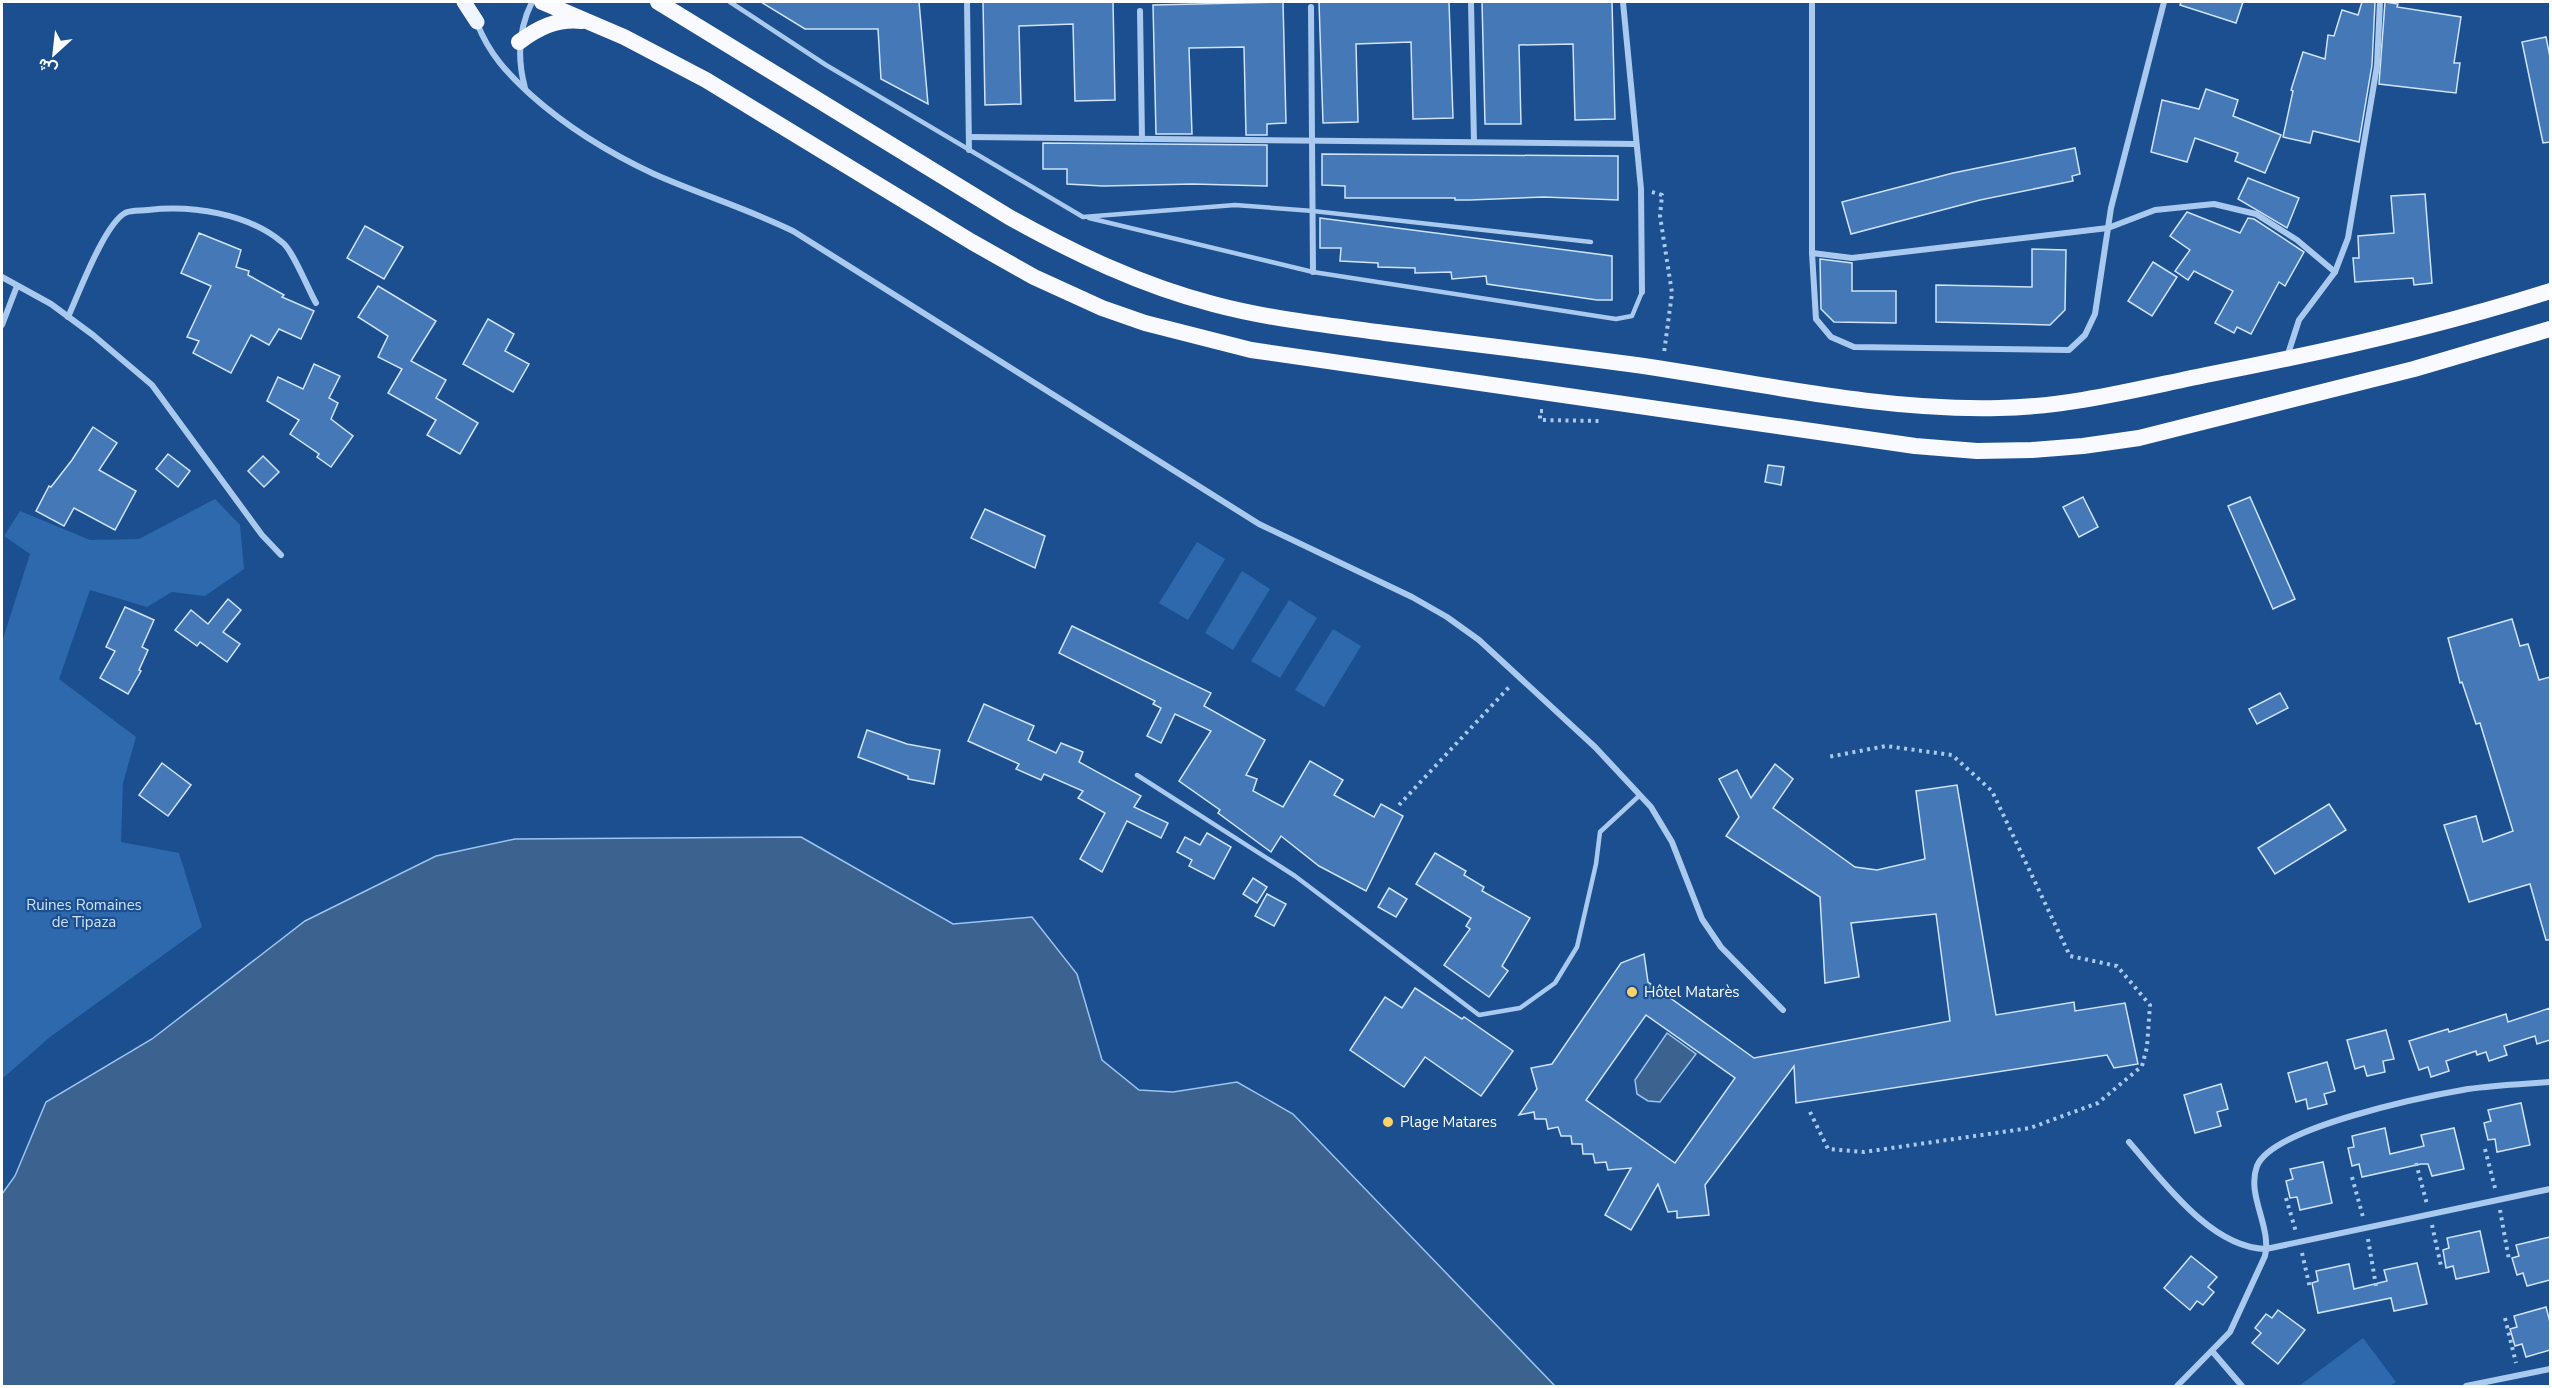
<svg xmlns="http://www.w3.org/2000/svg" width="2552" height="1388" font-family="'Nunito Sans',Vazirmatn,sans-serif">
  <rect width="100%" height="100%" fill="#1b4f8f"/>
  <!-- green -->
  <g fill="#2e69ad">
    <path d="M215 499 240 525 244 569 205 596 172 592 147 607 90 590 59 679 136 737 123 783 121 842 179 853 202 927 50 1037 2 1079V642L30 554 4 536 20 511 90 540 139 539Z"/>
    <path d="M1197 542 1225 559 1188 620 1159 603Z"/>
    <path d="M1242 571 1270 589 1233 650 1205 633Z"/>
    <path d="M1289 600 1317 618 1280 678 1251 661Z"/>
    <path d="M1333 629 1361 646 1324 707 1295 690Z"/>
    <path d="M2363 1338 2396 1382 2390 1386H2299Z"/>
  </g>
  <!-- water -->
  <g fill="#3c6290" stroke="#9cc4f0" stroke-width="1.5">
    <path d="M801 837 953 924 1032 917 1077 974 1102 1060 1139 1090 1173 1092 1237 1082 1293 1114 1555 1386H2V1194L15 1176 46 1102 152 1039 305 921 436 856 515 839Z"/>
    <path d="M1667 1033 1696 1054 1660 1102 1648 1101 1637 1094 1635 1080Z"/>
  </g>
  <!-- building -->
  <g fill="#4478b7" stroke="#cfe3fa" stroke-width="1.5" fill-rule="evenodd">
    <path d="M761 2H919L928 104 881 79 878 29H805Z"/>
    <path d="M983 2H1113L1115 100 1075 101 1073 24 1019 26 1021 104 985 105Z"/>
    <path d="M1283 2 1286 123 1267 124V135H1246L1244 47 1189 48 1192 134H1156L1153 5Z"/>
    <path d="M1319 2H1449L1453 118 1413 119 1411 42 1356 44 1358 122 1323 123Z"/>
    <path d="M1482 2H1612L1615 119 1575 120 1573 44 1519 45 1521 124H1485Z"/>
    <path d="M2181 2H2243L2236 23 2180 5Z"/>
    <path d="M2362 2H2375L2372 65 2359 142 2313 131 2310 143 2283 137 2293 91 2291 90 2303 52 2325 59 2328 35 2334 36 2342 10 2358 15Z"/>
    <path d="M2385 2 2398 4 2397 7 2461 17 2454 63H2460L2456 93 2379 84Z"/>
    <path d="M2546 37 2550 57V142L2543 143 2522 42Z"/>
    <path d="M2206 89 2238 100 2233 116 2281 135 2265 173 2235 161 2238 153 2195 138 2187 162 2151 152 2162 100 2199 109Z"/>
    <path d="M1043 143 1267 145V186L1193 184 1103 186 1067 184V169H1043Z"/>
    <path d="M2075 148 2080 174 2072 176 2073 181 1980 200 1851 234 1842 202 1953 173Z"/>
    <path d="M1322 154 1618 156V200L1544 197 1470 200H1455V198H1345V186L1322 185Z"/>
    <path d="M2248 178 2299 198 2287 228 2238 199Z"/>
    <path d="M2425 194 2432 283 2414 285 2413 278 2355 282 2353 258H2359L2358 236 2394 233 2391 196Z"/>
    <path d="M2187 212 2240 233 2248 218 2254 219 2304 252 2285 286 2279 282 2251 334 2237 327 2234 333 2215 323 2233 291 2194 271 2188 280 2175 271 2190 250 2170 236Z"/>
    <path d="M1320 218 1612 256V300H1597L1487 284 1486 276 1452 279 1451 272 1415 273V268L1378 267V263L1340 261 1341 248H1320Z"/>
    <path d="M365 226 403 247 384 279 347 258Z"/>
    <path d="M199 233 241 250 236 267 249 271 248 275 284 295 282 297 314 311 301 339 279 329 269 345 251 335 231 373 193 353 199 341 187 337 211 286 181 273Z"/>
    <path d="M2032 249 2066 250 2065 310 2050 325 1936 322V285L2032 287Z"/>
    <path d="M1820 259 1852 263V291H1896V323L1834 322 1821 309Z"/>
    <path d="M2153 262 2177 277 2152 316 2128 301Z"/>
    <path d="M378 286 436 321 411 361 446 380 436 398 478 423 460 454 427 435 436 420 388 393 402 369 378 357 388 336 358 317Z"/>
    <path d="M488 319 514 334 505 351 529 364 513 392 463 364Z"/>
    <path d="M314 364 340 376 329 398 338 403 331 419 353 436 331 467 317 457 319 454 290 434 299 420 267 401 278 377 303 389Z"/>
    <path d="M93 427 117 443 99 470 136 491 115 530 74 508 64 526 36 511 49 486 51 487 72 460Z"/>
    <path d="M168 454 190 471 178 487 156 469Z"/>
    <path d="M263 456 279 472 264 487 248 471Z"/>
    <path d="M1768 465 1784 467 1781 485 1765 482Z"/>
    <path d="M2083 497 2098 527 2079 537 2063 507Z"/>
    <path d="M2250 497 2295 599 2273 609 2228 506Z"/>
    <path d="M985 509 1045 536 1035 568 971 538Z"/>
    <path d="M228 599 241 610 223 632 240 644 227 662 200 642 197 646 175 630 191 610 208 624Z"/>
    <path d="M125 607 154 620 142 647 148 650 139 670 141 671 128 694 100 678 115 651 106 647Z"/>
    <path d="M2512 619 2520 646 2528 644 2539 680 2550 677V940H2546L2530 884 2469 902 2444 825 2476 816 2483 842 2513 831 2480 723 2476 724 2462 682 2460 683 2448 638Z"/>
    <path d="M1072 626 1211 693 1204 706 1265 740 1246 775 1257 779 1253 791 1283 807 1310 761 1343 780 1334 795 1374 817 1381 804 1403 816 1366 891 1319 866 1281 836 1271 852 1218 813 1220 810 1179 781 1211 731 1175 714 1161 743 1147 736 1161 708 1153 704 1155 701 1059 653Z"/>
    <path d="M2280 693 2288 708 2257 724 2249 709Z"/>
    <path d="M984 704 1034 726 1028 740 1056 753 1061 743 1083 752 1079 762 1141 796 1134 807 1168 823 1161 838 1127 821 1102 872 1080 859 1105 813 1078 798 1083 791 1044 774 1041 780 1016 769 1019 764 968 741Z"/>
    <path d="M867 730 907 744 940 750 934 784 908 779V776L858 757Z"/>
    <path d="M162 763 191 785 168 816 139 795Z"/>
    <path d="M1775 764 1793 779 1773 808 1855 867 1877 870 1925 859 1916 791 1957 785 1996 1015 2074 1002 2075 1011 2125 1003 2138 1064 2114 1068 2107 1055 1796 1103 1794 1066 1705 1185 1709 1215 1677 1218V1211L1668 1212 1658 1184 1631 1230 1605 1215 1631 1168 1608 1170 1606 1162 1595 1163 1593 1154H1583L1582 1144H1572L1571 1136H1561L1558 1127 1548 1129 1546 1119H1535L1534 1112 1519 1115 1537 1089 1531 1068 1552 1064 1621 963 1644 954 1648 982 1754 1058 1950 1021 1936 914 1851 923 1859 977 1825 983 1820 897 1726 836 1739 817 1719 779 1737 770 1751 798ZM1646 1015 1735 1078 1675 1163 1586 1100Z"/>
    <path d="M2329 804 2346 830 2275 874 2258 848Z"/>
    <path d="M1207 833 1231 847 1214 879 1189 866 1192 860 1177 852 1185 837 1200 845Z"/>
    <path d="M1435 853 1466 871 1464 875 1484 887 1482 891 1530 918 1502 966 1508 971 1489 997 1444 965 1470 929 1466 926 1471 918 1416 884Z"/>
    <path d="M1253 878 1267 887 1257 903 1243 894Z"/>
    <path d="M1389 888 1407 899 1396 917 1378 907Z"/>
    <path d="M1267 894 1286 904 1274 926 1255 916Z"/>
    <path d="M1415 988 1462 1019 1464 1017 1513 1051 1481 1096 1425 1057 1404 1087 1350 1050 1385 997 1402 1008Z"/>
    <path d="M2550 1008V1040L2537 1044 2535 1036 2504 1046 2507 1055 2489 1061 2486 1052 2477 1055 2476 1051 2446 1061 2449 1071 2431 1077 2428 1067 2419 1070 2409 1041 2448 1029 2449 1032 2506 1014 2508 1022Z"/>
    <path d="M2386 1030 2394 1059 2383 1061 2385 1072 2367 1076 2364 1066 2355 1069 2347 1040Z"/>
    <path d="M2327 1062 2335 1091 2324 1094 2327 1104 2308 1109 2306 1099 2296 1102 2288 1073Z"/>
    <path d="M2221 1084 2228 1109 2217 1112 2221 1126 2195 1133 2184 1095Z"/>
    <path d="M2521 1103 2530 1145 2497 1152 2495 1139 2488 1140 2484 1123 2491 1121 2488 1110Z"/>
    <path d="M2385 1128 2390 1154 2424 1146 2421 1135 2454 1128 2464 1169 2432 1176 2428 1164H2421L2362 1177 2359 1164 2352 1166 2348 1148 2354 1147 2352 1136Z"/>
    <path d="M2323 1162 2332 1203 2300 1210 2297 1197 2290 1198 2286 1181 2293 1179 2290 1169Z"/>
    <path d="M2480 1231 2489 1272 2456 1279 2453 1266 2446 1268 2443 1250 2449 1248 2447 1238Z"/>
    <path d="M2550 1237V1280L2527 1286 2523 1273 2517 1275 2512 1258 2519 1256 2516 1245Z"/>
    <path d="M2191 1256 2217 1277 2208 1287 2214 1292 2203 1305 2197 1301 2190 1310 2164 1288Z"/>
    <path d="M2417 1263 2427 1304 2394 1311 2391 1298 2318 1313 2312 1283 2318 1281 2316 1271 2349 1264 2354 1289 2387 1281 2384 1270Z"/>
    <path d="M2546 1307 2550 1322V1350L2526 1357 2522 1344 2515 1346 2510 1329 2517 1327 2514 1316Z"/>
    <path d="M2278 1310 2305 1330 2278 1364 2252 1343 2261 1333 2255 1328 2266 1314 2272 1318Z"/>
  </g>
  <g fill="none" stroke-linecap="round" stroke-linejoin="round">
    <!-- path -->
    <g stroke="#a9c9ee" stroke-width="4" stroke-dasharray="3 4.5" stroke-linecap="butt">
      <path d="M1652 192 1662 195 1660 216 1672 293 1664 353"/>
      <path d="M1543 411H1540V420L1601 421"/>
      <path d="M1399 805 1511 685"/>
      <path d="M1810 1112 1828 1149 1864 1152 2030 1128 2098 1103 2142 1066 2147 1047 2150 1005 2117 966 2070 956 1992 791 1952 755 1886 746 1828 757"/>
      <path d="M2485 1149 2495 1188"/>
      <path d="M2416 1163 2427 1204"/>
      <path d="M2352 1177 2363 1217"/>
      <path d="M2286 1198 2296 1232"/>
      <path d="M2500 1210 2509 1260"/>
      <path d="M2432 1225 2441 1266"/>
      <path d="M2368 1239 2376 1286"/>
      <path d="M2302 1253 2310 1288"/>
      <path d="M2505 1318 2516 1363"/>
    </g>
    <!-- service -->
    <g stroke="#a9c9ee" stroke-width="4.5">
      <path d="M730 2 826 65 1083 217 1235 205 1313 211 1591 242"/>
      <path d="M1089 218 1313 272 1616 319 1632 316 1642 292"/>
      <path d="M1137 775 1295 876 1479 1015 1520 1008 1555 983 1577 947 1596 864 1600 832 1640 795"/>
    </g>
    <!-- minor -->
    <g stroke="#a9c9ee" stroke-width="6">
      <path d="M967 2 969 150"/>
      <path d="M1623 2 1641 189 1642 292"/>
      <path d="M1812 2V253L1816 319 1831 337 1854 347 2069 350 2085 335 2095 314 2111 208 2164 2"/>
      <path d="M1471 3 1474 142"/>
      <path d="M1311 7 1313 272"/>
      <path d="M1140 11 1142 139"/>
      <path d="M477 23C489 54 507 73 531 95 568 128 609 153 654 174 699 194 748 209 793 231L1259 524 1412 597 1447 617 1479 640 1595 747 1651 807 1672 842 1702 919 1721 947 1783 1010"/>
      <path d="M525 88C517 58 518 30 532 2"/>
      <path d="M969 137 1635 144"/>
      <path d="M1812 253 1852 258 2108 228 2155 210 2214 204 2256 214 2297 240 2335 272"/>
      <path d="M2 277 51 304 93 335 152 385 262 535 281 555"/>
      <path d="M68 317C79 293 104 225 125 213 131 210 141 211 148 210 191 205 248 213 283 243 293 251 308 289 316 303"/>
      <path d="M2 325 17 286"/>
      <path d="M2287 357 2299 320 2335 272 2348 238 2377 66 2380 2"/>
      <path d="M2129 1142C2163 1181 2211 1248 2266 1249L2550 1189"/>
      <path d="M2212 1351 2242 1386"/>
      <path d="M2177 1386 2230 1332 2265 1256C2272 1227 2246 1195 2257 1166 2273 1127 2427 1096 2468 1089 2495 1085 2523 1084 2550 1082"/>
      <path d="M2466 1386 2550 1369"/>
    </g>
    <!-- primary -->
    <path stroke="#f0f6ff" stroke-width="15" d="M464 2 477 22"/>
    <!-- trunk -->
    <g stroke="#f8faff" stroke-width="16">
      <path d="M542 2 624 37 706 80 972 242 1034 277 1102 308 1145 323 1251 350 1915 446 1977 451 2032 450 2083 446 2139 438 2414 369 2550 329"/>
      <path d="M658 2 1009 217C1074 253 1140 285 1213 304 1269 319 1327 325 1385 333 1466 343 1548 353 1629 364 1752 381 1875 411 1999 408 2071 407 2141 388 2211 374 2325 352 2440 326 2550 291"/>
      <path d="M519 42C538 28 557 18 582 21"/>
    </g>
  </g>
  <!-- markers -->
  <g fill="#ffd166" stroke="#1b4f8f" stroke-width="2">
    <circle cx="1632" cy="992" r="6"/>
    <circle cx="1388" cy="1122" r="6"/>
  </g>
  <g text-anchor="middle" stroke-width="4.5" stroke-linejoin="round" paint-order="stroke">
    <!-- park labels -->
    <g font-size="15" fill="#cfe3fa" stroke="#1b4f8f">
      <text x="84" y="910">Ruines Romaines<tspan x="84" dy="17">de Tipaza</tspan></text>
    </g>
    <!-- poi labels -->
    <g font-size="15" fill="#fff" stroke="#1b4f8f" text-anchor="start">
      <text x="1644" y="997">Hôtel Matarès</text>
      <text x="1400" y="1127">Plage Matares</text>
    </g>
  </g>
  <!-- border -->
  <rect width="2552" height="1388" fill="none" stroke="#ffffff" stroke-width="6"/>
  <!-- north arrow -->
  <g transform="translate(54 54) rotate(207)" stroke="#1b4f8f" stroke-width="4.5" paint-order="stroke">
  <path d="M0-4.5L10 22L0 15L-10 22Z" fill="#ffffff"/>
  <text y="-9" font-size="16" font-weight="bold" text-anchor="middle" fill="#ffffff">ش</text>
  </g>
</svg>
